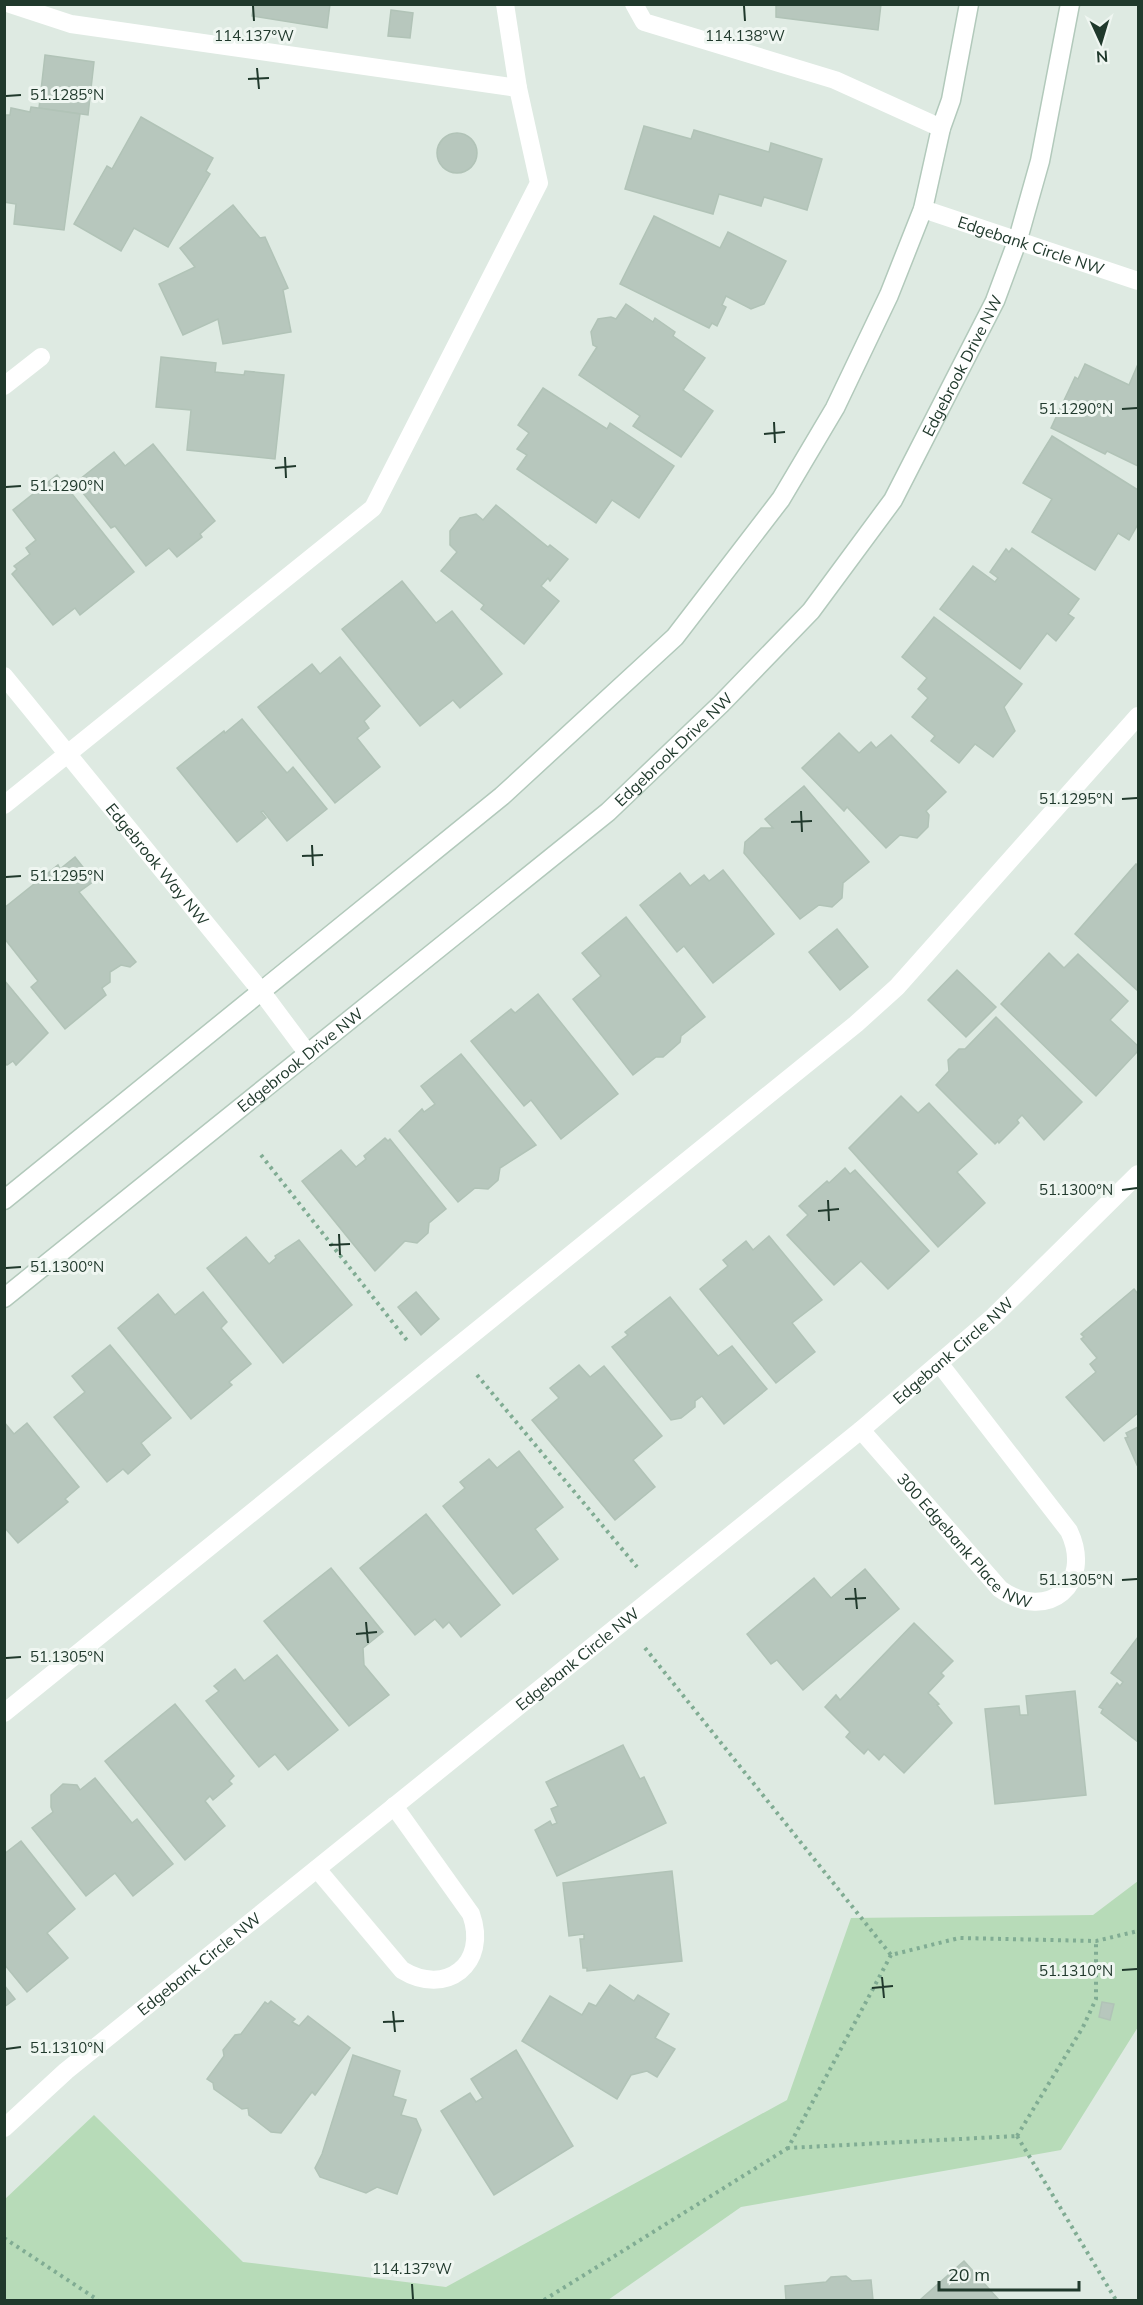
<svg xmlns="http://www.w3.org/2000/svg" width="1143" height="2305" font-family="Mulish,sans-serif">
  <rect width="100%" height="100%" fill="#deeae2"/>
  <!-- green -->
  <path fill="#b7dbb8" d="M1138 1881V2027L1061 2150 741 2207 608 2300H5L4 2200 94 2115 243 2262 446 2287 787 2100 851 1918 1093 1915Z"/>
  <!-- building -->
  <g fill="#b7c7bd" stroke="#b1c3b7" stroke-width="1.5">
    <path d="M254 4H330L327 28 252 16Z"/>
    <path d="M776 4H881L878 30 776 17Z"/>
    <path d="M391 10 413 13 410 38 388 36Z"/>
    <path d="M45 55 94 62 88 115 39 108Z"/>
    <path d="M31 107 80 114 64 230 14 224 16 204 4 202V115H10L11 108 30 112Z"/>
    <path d="M141 117 213 158 206 171 210 174 168 247 134 228 121 251 74 224 107 166 112 169Z"/>
    <path d="M644 126 691 139 694 130 769 152 771 143 822 159 807 210 764 197 761 206 719 194 713 214 625 189Z"/>
    <circle cx="457" cy="153" r="20"/>
    <path d="M233 205 260 238 265 237 288 288 283 290 291 332 223 344 218 319 183 335 159 284 195 267 180 248Z"/>
    <path d="M654 216 720 248 728 232 786 261 764 304 751 309 726 296 722 305 726 307 717 326 712 323 709 328 620 284Z"/>
    <path d="M626 304 653 322 655 318 675 332 673 336 705 358 683 390 713 411 681 457 633 426 640 416 579 375 597 347 593 345 591 332 598 319 611 317 616 319Z"/>
    <path d="M161 357 216 363 215 372 244 375 245 371 284 375 275 459 187 450 191 410 156 407Z"/>
    <path d="M1085 364 1129 385 1138 364V466L1107 451 1105 454 1051 428 1075 377 1078 379Z"/>
    <path d="M543 388 607 429 610 423 674 466 639 518 612 500 596 523 517 469 527 455 517 449 529 433 518 425Z"/>
    <path d="M1052 436 1138 490V524L1129 540 1118 533 1095 570 1032 532 1052 499 1023 483Z"/>
    <path d="M153 444 215 521 200 534 202 537 177 557 169 548 146 566 115 526 111 528 75 483 114 452 125 466Z"/>
    <path d="M57 475 134 572 80 615 75 608 53 625 12 574 17 569 14 566 30 554 26 548 36 540 13 510Z"/>
    <path d="M496 505 548 547 550 545 568 559 550 581 548 578 541 586 559 601 524 644 481 609 484 605 441 571 457 552 450 545V531L460 518 476 514 483 520Z"/>
    <path d="M1012 548 1079 599 1068 614 1074 618 1056 641 1047 633 1020 669 940 609 973 566 995 582 998 578 990 572 1006 549 1009 552Z"/>
    <path d="M402 581 436 623 452 611 502 674 460 708 453 700 420 726 342 629Z"/>
    <path d="M934 617 1022 684 1004 707 1015 731 993 757 975 744 959 763 931 741 935 736 912 717 928 698 918 689 927 678 902 657Z"/>
    <path d="M340 657 380 706 364 721 369 728 357 738 380 767 335 803 258 707 312 664 320 674Z"/>
    <path d="M242 719 287 773 293 767 327 809 287 841 263 811 261 812 266 818 237 842 177 768 224 731 225 733Z"/>
    <path d="M839 733 859 753 871 742 876 748 891 735 946 792 926 811 929 815 928 827 917 838 900 835 886 848 847 807 844 811 802 768Z"/>
    <path d="M804 786 869 862 843 883 842 898 832 907 819 905 800 919 744 853 745 842 761 828H773L765 819Z"/>
    <path d="M75 857 94 881 79 892 136 962 130 967 121 965 110 972V982L102 988 106 995 65 1029 31 987 38 981 4 938V908L58 865 60 869Z"/>
    <path d="M1136 864 1138 867V991L1075 934Z"/>
    <path d="M723 870 774 934 713 983 684 946 677 952 640 905 680 873 690 886 704 875 709 881Z"/>
    <path d="M626 917 705 1017 681 1036 680 1042 663 1057H656L633 1075 573 999 601 976 582 953Z"/>
    <path d="M837 929 868 967 840 990 809 952Z"/>
    <path d="M1049 953 1064 968 1078 954 1128 1001 1110 1020 1138 1046V1051L1096 1096 1001 1004Z"/>
    <path d="M957 970 996 1007 966 1037 928 1000Z"/>
    <path d="M4 980 48 1033 16 1065 13 1061 7 1065 4 1062Z"/>
    <path d="M538 994 618 1094 561 1139 531 1100 524 1106 471 1041 511 1009 515 1013Z"/>
    <path d="M996 1017 1082 1102 1044 1140 1022 1115 1017 1120 1019 1123 999 1143 998 1141 995 1144 936 1085 949 1071 948 1060 959 1049H965Z"/>
    <path d="M461 1054 536 1145 500 1168 498 1180 488 1189 475 1188 458 1202 399 1131 422 1109 424 1112 435 1104 421 1086Z"/>
    <path d="M901 1096 918 1113 929 1103 977 1154 957 1172 985 1203 938 1247 849 1148Z"/>
    <path d="M385 1138 388 1141 390 1139 446 1209 429 1223 428 1233 417 1243 405 1241 375 1271 302 1181 341 1150 356 1167 366 1159 364 1156Z"/>
    <path d="M845 1168 850 1174 855 1170 929 1251 888 1289 861 1261 834 1285 787 1235 808 1215 799 1206 827 1181 829 1183Z"/>
    <path d="M769 1236 822 1300 792 1323 815 1352 776 1383 700 1289 728 1266 723 1260 746 1241 753 1250Z"/>
    <path d="M246 1237 269 1264 276 1258 275 1256 299 1240 352 1305 283 1363 207 1268Z"/>
    <path d="M1134 1289 1138 1294V1413L1104 1441 1066 1397 1096 1372 1090 1364 1097 1358 1081 1339 1084 1337 1081 1334Z"/>
    <path d="M203 1292 227 1322 221 1328 251 1364 229 1382 232 1385 191 1419 118 1328 158 1294 175 1315Z"/>
    <path d="M416 1292 439 1319 421 1335 398 1307Z"/>
    <path d="M670 1297 718 1356 732 1346 767 1389 724 1424 702 1396 695 1401V1407L681 1418 671 1420 612 1347 628 1335 625 1332Z"/>
    <path d="M110 1345 171 1418 141 1443 150 1455 128 1474 123 1469 107 1482 54 1417 85 1392 72 1376Z"/>
    <path d="M579 1365 590 1377 604 1366 662 1436 633 1460 655 1487 615 1520 532 1420 559 1398 550 1388Z"/>
    <path d="M4 1422 14 1434 27 1423 79 1487 65 1499 68 1502 18 1543 4 1527Z"/>
    <path d="M1138 1427V1464L1137 1465 1125 1438 1128 1437 1126 1433Z"/>
    <path d="M519 1451 563 1507 535 1529 558 1559 513 1594 443 1506 465 1488 460 1482 489 1459 497 1468Z"/>
    <path d="M426 1514 500 1605 461 1637 449 1622 443 1628 435 1619 415 1635 360 1568Z"/>
    <path d="M331 1568 383 1632 363 1648 364 1665 389 1695 349 1726 264 1621Z"/>
    <path d="M865 1569 899 1609 803 1690 777 1660 771 1664 747 1634 814 1578 831 1598Z"/>
    <path d="M914 1623 953 1661 941 1673 944 1676 928 1693 939 1704 937 1705 952 1723 904 1773 884 1754 879 1760 868 1749 864 1754 846 1737 850 1732 825 1707 836 1695 840 1700Z"/>
    <path d="M1138 1637V1742L1101 1713 1103 1709 1099 1707 1117 1683 1120 1686 1123 1682 1111 1673Z"/>
    <path d="M277 1655 338 1730 288 1770 275 1754 259 1767 206 1701 219 1691 214 1686 235 1669 244 1681Z"/>
    <path d="M1075 1691 1086 1795 995 1804 985 1709 1019 1706 1020 1715H1028L1026 1696Z"/>
    <path d="M175 1704 234 1776 229 1781 232 1784 213 1800 210 1796 205 1801 225 1826 185 1860 105 1761Z"/>
    <path d="M623 1745 640 1779 644 1777 666 1823 557 1876 535 1830 550 1821 552 1825 557 1823 551 1809 558 1806 546 1782Z"/>
    <path d="M95 1778 132 1823 137 1819 173 1864 133 1896 115 1873 86 1896 32 1828 53 1812 51 1807V1795L63 1784 77 1785 80 1790Z"/>
    <path d="M21 1841 75 1909 47 1933 68 1958 27 1992 4 1964V1854Z"/>
    <path d="M672 1871 682 1961 587 1971V1968H583L580 1939H584V1934L569 1936 563 1883Z"/>
    <path d="M4 1985 15 1999 4 2007Z"/>
    <path d="M610 1985 634 2001 638 1995 669 2014 655 2038 675 2049 657 2077 647 2071 631 2075 617 2099 522 2041 550 1996 582 2015 589 2003 596 2006Z"/>
    <path d="M271 2001 295 2019 292 2022 299 2026 308 2016 350 2048 315 2095 312 2092 281 2133 271 2132 249 2115 248 2108 242 2109 214 2089 213 2083 207 2079 224 2056 223 2050 235 2035 241 2034 265 2002 268 2004Z"/>
    <path d="M1102 2002 1114 2004 1110 2020 1099 2017Z"/>
    <path d="M516 2050 573 2146 494 2195 441 2111 470 2093 476 2102 483 2098 471 2079Z"/>
    <path d="M353 2055 400 2071 393 2096 406 2100 401 2115 416 2119 421 2130 397 2194 377 2187 366 2193 320 2177 315 2168 322 2154Z"/>
    <path d="M964 2261 999 2300H920Z"/>
    <path d="M846 2276 852 2281 871 2280 873 2300H786L785 2286 826 2282 831 2277Z"/>
  </g>
  <g fill="none" stroke-linecap="round" stroke-linejoin="round">
    <!-- secondary casing -->
    <g stroke="#b2c9bb" stroke-width="21">
      <g id="secondary">
        <path d="M4 1200 502 796 675 637 781 499 835 408 889 295 923 209 941 128 951 100 969 4"/>
        <path id="s5" d="M4 1298 608 812 721 704 811 611 893 500 995 301 1018 239 1040 161 1070 4"/>
      </g>
    </g>
    <!-- path -->
    <g stroke="#80ac93" stroke-width="4" stroke-dasharray="3 4.5" stroke-linecap="butt">
      <path d="M261 1155 409 1343"/>
      <path d="M477 1375 637 1567"/>
      <path d="M645 1648 891 1955 959 1938 1096 1941 1138 1931"/>
      <path d="M891 1955 788 2148 1017 2136"/>
      <path d="M1017 2136 1083 2027 1096 1999V1941"/>
      <path d="M1017 2136 1116 2300"/>
      <path d="M4 2238 98 2300"/>
      <path d="M544 2300 788 2148"/>
    </g>
    <!-- lane -->
    <g stroke="#fff" stroke-width="18">
      <path d="M10 4 71 24 518 88"/>
      <path d="M634 4 644 22 835 80 941 128"/>
      <path d="M4 805 373 508 539 183 518 88 505 4"/>
      <path d="M4 1713 856 1024 897 987 1138 716"/>
    </g>
    <!-- street -->
    <g stroke="#fff" stroke-width="18">
      <path id="s1" d="M923 209 1138 281"/>
      <path d="M4 386 41 357"/>
      <path id="s2" d="M4 676 261 991 308 1054"/>
      <path id="s3" d="M861 1430 1000 1589C1048 1623 1094 1584 1069 1531L939 1363"/>
      <path d="M317 1869 402 1970C446 1997 489 1964 471 1914L394 1806"/>
      <path id="s4" d="M4 2128 66 2071 861 1430 994 1316 1138 1174"/>
    </g>
    <!-- secondary -->
    <use href="#secondary" stroke="#fff" stroke-width="18"/>
  </g>
  <!-- ticks -->
  <path fill="none" stroke="#20392c" stroke-width="2" d="M253 6 254 21M744 6 745 21M257 68 259 89M248 79 269 78M6 96 21 95M1122 409 1137 408M774 422 775 443M764 434 785 432M285 457 286 478M275 468 296 466M6 487 21 486M1122 799 1137 798M801 811 802 832M791 822 812 821M312 845 313 866M302 856 323 855M6 877 21 876M1122 1190 1137 1188M828 1200 829 1221M818 1211 839 1209M339 1234 340 1255M329 1245 350 1244M6 1268 21 1267M1122 1580 1137 1579M855 1588 857 1609M845 1599 866 1598M366 1622 368 1643M356 1634 377 1632M6 1658 21 1657M1122 1970 1137 1969M882 1977 884 1998M872 1988 893 1986M393 2011 395 2032M383 2022 404 2021M6 2049 21 2047M412 2284 413 2299"/>
  <g text-anchor="middle" stroke-width="6" stroke-linejoin="round" paint-order="stroke">
    <!-- street labels -->
    <g font-size="16" fill="#20392c" stroke="#eff6f1">
      <text dy="6" stroke="none"><textPath href="#s1" startOffset="114">Edgebank Circle NW</textPath></text>
      <text dy="6" stroke="none"><textPath href="#s5" startOffset="1350">Edgebrook Drive NW</textPath></text>
      <text dy="6" stroke="none"><textPath href="#s5" startOffset="866">Edgebrook Drive NW</textPath></text>
      <text dy="6" stroke="none"><textPath href="#s2" startOffset="243">Edgebrook Way NW</textPath></text>
      <text dy="6" stroke="none"><textPath href="#s5" startOffset="380">Edgebrook Drive NW</textPath></text>
      <text dy="6" stroke="none"><textPath href="#s4" startOffset="1227">Edgebank Circle NW</textPath></text>
      <text dy="6" stroke="none"><textPath href="#s3" startOffset="153">300 Edgebank Place NW</textPath></text>
      <text dy="6" stroke="none"><textPath href="#s4" startOffset="741">Edgebank Circle NW</textPath></text>
      <text dy="6" stroke="none"><textPath href="#s4" startOffset="255">Edgebank Circle NW</textPath></text>
    </g>
  </g>
  <g font-size="15" text-anchor="middle" fill="#20392c" stroke="#eff6f1" stroke-width="6" stroke-linejoin="round" paint-order="stroke">
    <text x="254" y="41">114.137°W</text>
    <text x="745" y="41">114.138°W</text>
    <text x="67" y="100">51.1285°N</text>
    <text x="1076" y="414">51.1290°N</text>
    <text x="67" y="491">51.1290°N</text>
    <text x="1076" y="804">51.1295°N</text>
    <text x="67" y="881">51.1295°N</text>
    <text x="1076" y="1195">51.1300°N</text>
    <text x="67" y="1272">51.1300°N</text>
    <text x="1076" y="1585">51.1305°N</text>
    <text x="67" y="1662">51.1305°N</text>
    <text x="1076" y="1976">51.1310°N</text>
    <text x="67" y="2053">51.1310°N</text>
    <text x="412" y="2274">114.137°W</text>
  </g>
  <!-- border -->
  <rect width="1143" height="2305" fill="none" stroke="#20392c" stroke-width="12"/>
  <!-- north arrow -->
  <g transform="translate(1101 42) rotate(176)" stroke="#eff6f1" stroke-width="4.5" paint-order="stroke">
  <path d="M0-4.5L10 22L0 15L-10 22Z" fill="#20392c"/>
  <text y="-9" font-size="16" font-weight="bold" text-anchor="middle" fill="#20392c">N</text>
  </g>
  <!-- scale -->
  <path d="M939 2281v9h140v-9" fill="none" stroke="#20392c" stroke-width="3"/>
  <text x="948" y="2281" font-size="18" fill="#20392c" stroke="#eff6f1" stroke-width="4.5" paint-order="stroke">20 m</text>
</svg>
